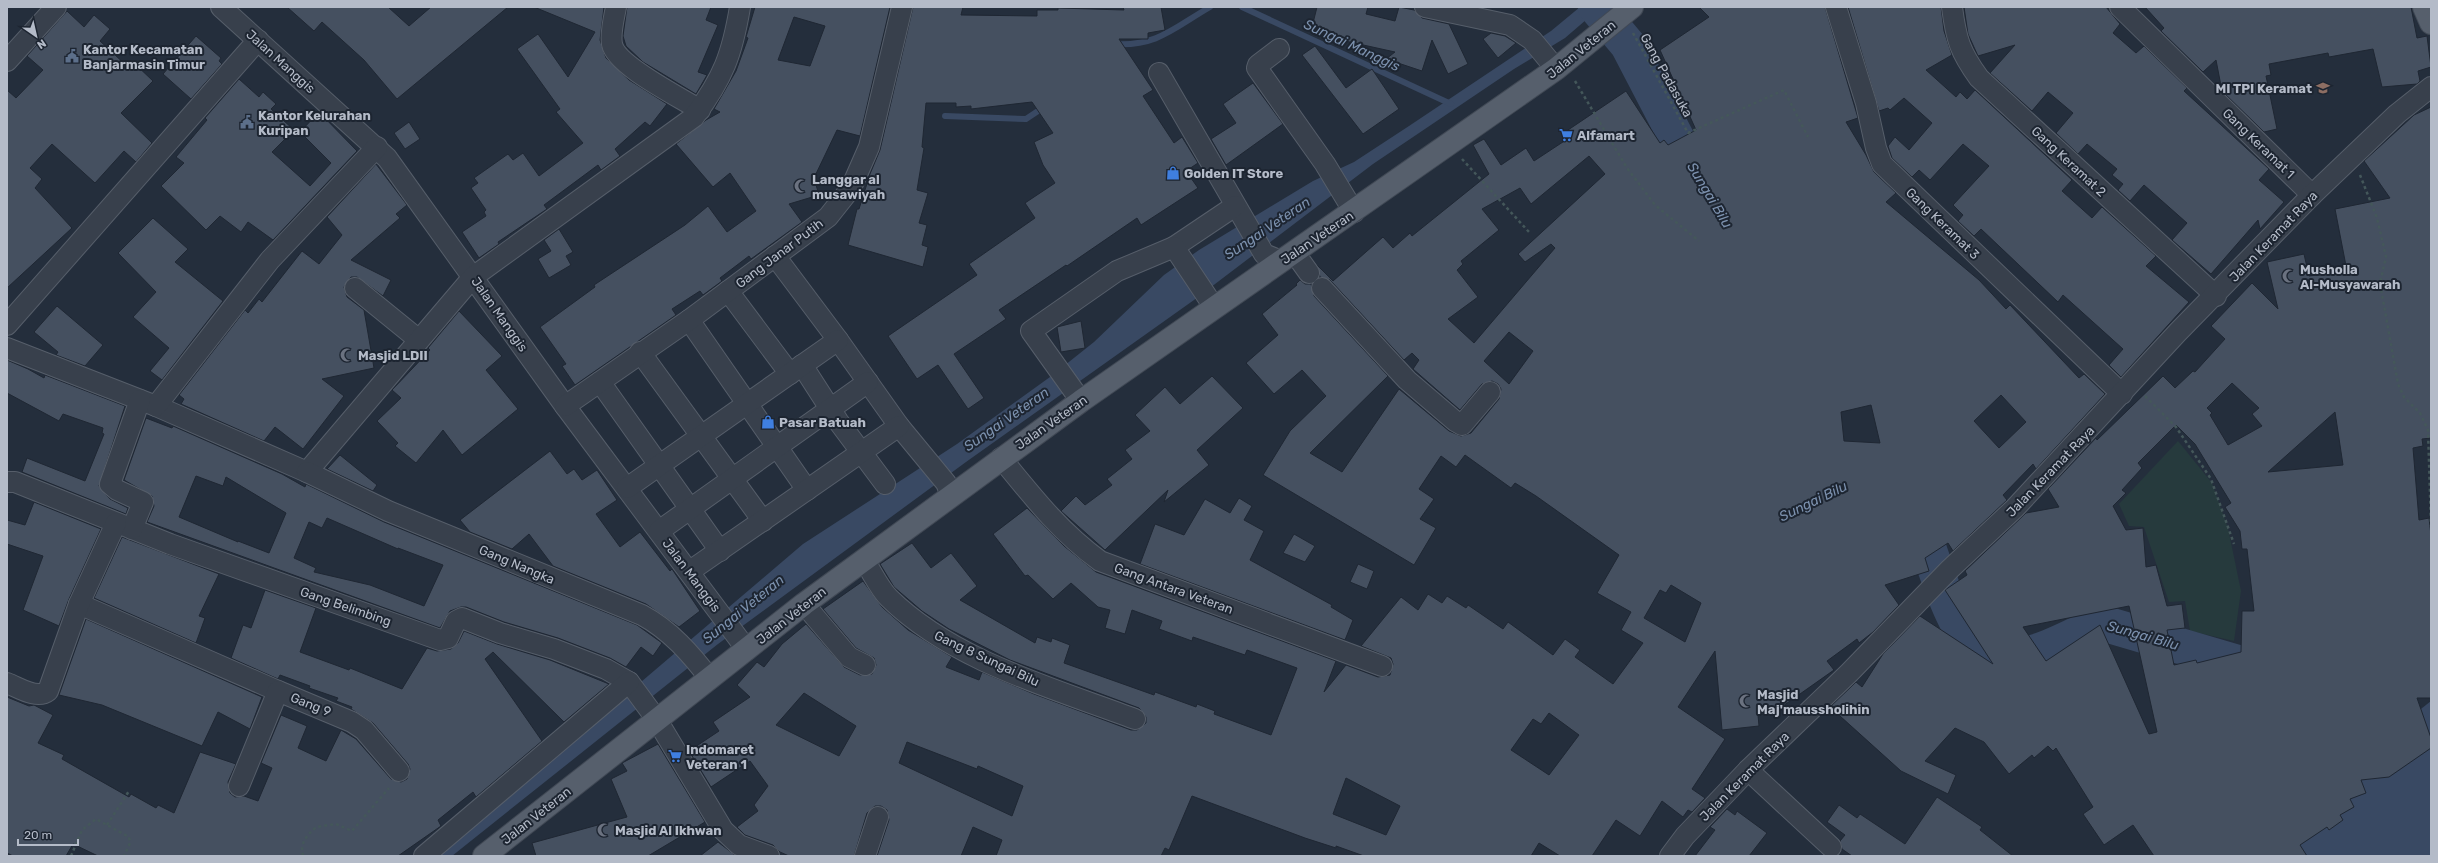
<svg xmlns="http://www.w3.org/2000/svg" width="2438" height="863" font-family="Rubik,sans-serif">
  <rect width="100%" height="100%" fill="#242e3c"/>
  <!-- green -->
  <path fill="#263a3d" d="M2178 441 2212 483 2228 528 2241 591 2234 641 2190 631 2185 601 2169 602 2144 527 2129 526 2119 504Z"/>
  <!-- water -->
  <g fill="#394963">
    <path d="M1580 7H1601L1565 38 1514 69 1373 164 1194 300 966 462 718 644 452 856H425L601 716 803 544 957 444 1050 377 1094 342 1164 275 1199 250 1313 181 1354 162 1409 126 1551 31Z"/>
    <path d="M2431 701V856H2257L2388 735Z"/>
  </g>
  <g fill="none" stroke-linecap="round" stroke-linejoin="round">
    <!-- stream -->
    <g stroke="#394963" stroke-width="6">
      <path d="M1242 7 1451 104"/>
      <path d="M1114 44C1157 47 1175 27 1210 7"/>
      <path d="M945 116 1026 119 1044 107"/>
    </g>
    <!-- river -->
    <g stroke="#394963" stroke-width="36">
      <path d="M1596 7 1628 45 1679 143 1704 182"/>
      <path d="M1914 507C1927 539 1948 619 1970 641 1981 653 2002 658 2018 656 2047 652 2076 634 2102 623L2238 663 2269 664"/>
    </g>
  </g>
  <!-- building -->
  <g fill="#455060" stroke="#1f2733" fill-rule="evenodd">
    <path d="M287 7H388L409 26 431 7H508L397 99 364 60 322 22 314 31Z"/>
    <path d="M534 7H604L600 40 606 58 629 80 667 104 650 126 645 122 615 149 620 156 601 170 598 165 544 205 547 209 498 242 499 244 479 258 462 232 486 216 484 212 486 210 471 188 478 183 474 178 508 154 513 160 523 153 539 176 583 143 556 112 560 109 517 49 538 34 568 77 595 32Z"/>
    <path d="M627 7H711L706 20 718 25 698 72 707 75 696 94 643 62 626 46 623 36Z"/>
    <path d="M755 7H890L860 136 837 130 814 178 819 195 789 204 802 222 751 259 749 256 720 278 722 281 703 295 700 291 672 309 676 315 575 385 562 366 566 364 540 327 595 287 594 285 685 225 708 206 727 232 756 211 730 173 713 187 676 144 706 120 720 112 714 109 736 71 748 38 746 37ZM794 17 825 26 810 66 778 60Z"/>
    <path d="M913 7H963L961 15 1037 16V10H1058V8L1124 10 1123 7H1161L1165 30 1148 33V39H1119L1153 90 1143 96 1174 143 1182 137 1198 163 1186 171 1198 188 1141 225 1137 218 1067 266 1066 265 999 310 1006 319 954 354 984 398 968 409 938 365 917 379 888 336 977 275 969 264 1035 218 1025 203 1055 183 1043 165 1034 142 1053 133 1032 102 971 109V106L956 107V103H926L922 147 924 148 917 190 928 193 919 223 927 225 922 245 928 247 923 267 848 245 857 209H859L870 174 880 150Z"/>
    <path d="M1317 7H1368L1366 14 1395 21 1399 7 1414 10 1422 18 1449 24 1468 64 1448 74 1432 40 1422 71 1386 59 1395 52 1327 37 1334 32 1312 27Z"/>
    <path d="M1699 7H1825L1858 118 1846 122 1866 155 1874 172 1896 193 1886 202 1979 280 2006 309 2010 305 2079 378 2084 374 2105 394 2036 469 2033 464 2003 495 2007 500 1953 551 1948 543 1925 558 1929 571 1885 585 1899 605 1873 632 1859 643 1857 639 1827 661 1834 670 1773 713 1758 715 1759 726 1722 730 1715 651 1678 707 1725 739 1692 789 1705 798 1692 812 1688 810 1683 817 1662 801 1640 836 1616 820 1592 856H1560L1539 843 1531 856H1364L1336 846V848L1305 838 1192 796 1169 850 1165 848 1161 856H996L1002 840 973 827 961 856H877L889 820 887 810 881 806H875L867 813 854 856H789L780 852 773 845 745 835 737 827 758 811 754 805 768 786 750 761 711 787 689 751 719 731 713 722 750 697 737 685 757 662 764 667 782 644 806 624 844 667 860 675 872 674 876 665 874 658 856 648 823 609 863 581 882 607 908 630 952 657 946 667 979 680 982 672 1034 694 1131 730H1137L1146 723V717L1139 708 1010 660 949 629 922 611 894 587 880 564 912 543 931 568 951 553 977 586 960 600 1035 643 1037 637 1051 642 1052 638 1070 645 1064 663 1154 695 1155 692 1196 707 1197 704 1215 711 1214 714 1271 735 1297 668 1247 650 1245 655 1193 637 1192 641 1159 629 1162 621 1132 610 1125 634 1105 628 1110 610 1098 607 1071 583 1053 599 1028 575 1025 576 993 534 1027 508 1064 546 1096 572 1336 661 1324 692 1346 665 1378 677 1390 675 1393 664 1391 658 1361 646 1401 597 1418 610 1428 594 1442 603 1447 596 1466 608 1468 605 1503 629 1508 622 1553 655 1565 639 1580 650 1575 657 1613 684 1643 643 1621 630 1631 612 1597 593 1619 555 1536 496 1515 483 1511 488 1465 455 1456 467 1441 456 1419 489 1434 499 1420 519 1436 528 1414 565 1263 475 1290 431 1326 396 1302 370 1274 394 1246 363 1278 335 1262 314 1297 285 1296 284 1300 280 1305 284H1311L1314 296 1388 376 1310 453 1342 472 1399 389 1449 431 1461 436 1471 433 1499 399 1501 389 1498 384 1492 381 1482 384 1460 410 1413 369 1419 360 1412 353 1404 360 1330 280 1320 277 1317 265 1333 281 1383 237 1393 248 1410 233 1412 236 1489 174 1473 145 1484 139 1501 165 1526 148 1534 161 1572 136 1568 130 1626 91 1660 143 1664 140 1668 145 1696 130 1660 50 1709 17ZM1589 156 1605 174 1518 254 1525 262 1551 244 1555 248 1474 343 1448 319 1478 297 1457 270 1463 264 1461 261 1499 230 1482 209 1520 188 1531 204ZM1509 332 1533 351 1509 384 1484 361ZM2001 395 2026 422 1999 448 1974 421ZM1871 405 1880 443 1844 441 1841 412ZM1671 585 1701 603 1685 642 1644 618 1660 590 1666 593ZM804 693 856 726 839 756 776 725ZM1549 713 1579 735 1549 775 1511 750 1533 719 1541 724ZM907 742 977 769 978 766 1023 786 1012 816 899 763ZM1346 778 1400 806 1386 835 1333 814Z"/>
    <path d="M1848 7H1941L1944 31 1952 55 1926 70 1956 97 1960 92 1967 99 1975 90 2072 180 2062 191 2092 218 2102 207 2156 256 2146 266 2189 302 2121 377 2109 365 2123 349 2063 295 2058 302 1981 229 1974 236 1958 221 1963 215 1953 205 1989 166 1963 144 1930 180 1919 170 1912 177 1892 158 1888 146 1895 137 1909 150 1932 123 1904 98 1890 110 1888 108 1879 111Z"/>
    <path d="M1964 7H2106L2120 24 2113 33 2136 53 2144 46 2187 88 2184 91 2269 169 2259 180 2284 202 2260 229 2258 220 2211 274 2172 240 2187 223 2144 185 2130 201 2118 190 2123 184 2112 175 2117 169 2087 144 2078 154 2056 133 2073 113 2048 92 2032 111 1990 73 2015 45 1978 56 1968 34Z"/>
    <path d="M2145 7H2411L2417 38 2427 36 2431 67 2418 71 2420 81 2417 84 2382 87 2373 49 2329 57 2328 53 2269 64 2271 75 2266 76 2277 129 2264 132 2222 91 2216 60 2203 72 2161 31 2164 28Z"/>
    <path d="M67 11 84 27 94 15 110 29 100 41 128 67 133 62 153 81 121 113 152 143 136 162 124 151 95 183 52 144 30 168 42 179 35 188 72 228 7 288V90L16 98 43 70 27 56Z"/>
    <path d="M1491 33 1505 36 1516 43 1498 58 1483 39Z"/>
    <path d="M196 36 221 58 219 61 222 64 191 99 163 74Z"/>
    <path d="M1315 46 1346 88 1372 69 1399 109 1363 134 1302 55Z"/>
    <path d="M239 79 259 97 263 92 276 104 271 109 294 130 272 152 310 186 331 163 300 132 319 112 357 151 273 240 248 222 241 232 220 216 206 230 161 186 184 163 176 157 207 120 205 118Z"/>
    <path d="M1253 83 1283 124 1226 165 1211 139 1236 123 1223 104Z"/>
    <path d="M2431 107V438L2422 439 2423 446 2413 448 2419 520 2429 518 2431 535V698H2417L2431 738V748L2389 777 2361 780 2366 793 2350 799 2354 807 2340 815 2343 820 2329 830 2327 827 2300 845 2307 856H2154L2133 825 2104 845 2083 814 2093 807 2056 748 2053 751 2048 746 2034 758 2032 755 2009 774 1984 742 1955 728 1925 761 1956 775 1948 794 1901 771 1830 707 1856 682 1862 687 1883 654 1920 616 1993 664 1945 590 1967 575 1965 571 2026 513 2059 507 2048 489 2096 438 2097 440 2163 376 2175 388 2193 371 2195 372 2225 339 2211 326 2252 283 2278 309 2267 262 2304 254 2309 276 2347 271 2335 209 2390 198 2364 161 2414 115ZM2232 383 2259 408 2252 414 2262 426 2228 445 2210 415 2212 413 2207 408ZM2335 412 2343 465 2268 472ZM2176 425 2195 444 2231 503 2225 507 2240 531 2242 549H2247L2254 611H2242L2241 652 2197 663 2196 660 2174 665 2167 630 2185 628 2182 604 2167 606 2156 565 2146 567 2143 528 2126 530 2113 506 2126 493 2122 490 2142 468 2138 463ZM2129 606 2157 732 2149 734 2100 625 2046 661 2023 627Z"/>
    <path d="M409 122 420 139 405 149 394 133Z"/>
    <path d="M376 164 407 205 396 214 400 218 351 260 391 280 383 296 357 277H351L344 287 347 297 364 310 374 368 322 379 344 396 303 449 275 427 264 441 181 404 184 399 179 395 245 310 248 313 259 299 262 302 302 251 319 264 342 235 327 217Z"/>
    <path d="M153 218 188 249 175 262 223 301 162 380 150 371 169 348 133 317 156 292 118 253Z"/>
    <path d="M559 229 573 252 566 256 571 265 549 278 538 259 551 251 544 240Z"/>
    <path d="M57 306 103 345 85 366 56 355 58 352 34 332Z"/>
    <path d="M459 311 502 356 486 370 518 409 462 455 443 430 416 463 395 446 398 443 377 421 401 398 392 390 430 350 428 348Z"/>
    <path d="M1081 321 1085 348 1061 352 1057 327Z"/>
    <path d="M7 360 28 369 44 378 45 375 125 406 99 486 110 499 128 508 126 514 22 472 27 458 85 481 104 434 102 433 103 428 63 414 59 421 7 393Z"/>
    <path d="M1212 376 1243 408 1197 450 1209 465 1164 502 1168 490 1105 550 1061 511 1076 496 1085 505 1112 485 1107 479 1132 459 1125 450 1150 431 1135 415 1165 387 1180 404Z"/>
    <path d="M146 418 172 428 173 426 282 474 305 487 306 484 384 522 637 625 662 643 653 656 641 647 626 667 610 658 558 638 504 622 466 607H461L450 611 440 628 147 522 154 506 152 496 124 480ZM196 476 223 486 226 477 286 513 269 553 238 541V542L179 517ZM327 518 398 549V548L443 565 424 606 370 585 314 572 316 568 294 558 309 522 322 528Z"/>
    <path d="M550 451 567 474 574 469 582 480 597 470 617 500 596 514 620 547 640 532 670 571 672 569 700 611 679 627 646 604 553 566 529 534 512 549 470 532 460 520Z"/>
    <path d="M340 455 377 485 373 491 327 469Z"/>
    <path d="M1239 498 1252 506 1244 520 1264 531 1250 560 1332 605 1331 607 1353 620 1345 640 1140 564 1155 524 1184 535 1205 499 1230 513Z"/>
    <path d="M34 502 101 529 69 599 59 626 23 610 43 556 7 544V520L25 525Z"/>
    <path d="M1294 534 1315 546 1305 562 1283 553Z"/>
    <path d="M122 537 219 574 199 616 205 618 196 643 94 598Z"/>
    <path d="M1358 564 1374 571 1367 589 1350 582Z"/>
    <path d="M265 590 316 608 300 652 349 670 350 668 402 689 427 648 437 651 451 649 458 643 464 631 497 644 550 660 609 684 564 722 493 652 485 659 542 741 476 797 473 792 438 820 441 826 398 856H98L73 844 66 856H13L7 853V697L29 706 34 705 53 715 38 743 64 755 62 759 129 797 131 794 156 808 158 805 174 813 200 752 236 764 228 782 230 793 235 797 244 796 258 801 272 768 261 763 281 715 307 726 298 748 326 761 341 730 356 739 391 779 401 782 407 779 410 769 408 764 373 723 351 709 352 707 336 701 338 698 309 688 310 686 280 675 278 679 231 658 243 625 251 628Z"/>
    <path d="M86 619 262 697 250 729 218 712 202 746 102 705 59 695Z"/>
    <path d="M658 744 705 822 648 856H536L532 843 627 817 611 779 627 771 622 763Z"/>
    <path d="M1937 797 1982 827 1980 830 2013 856H1852L1842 849 1840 841 1845 835 1827 822 1839 805 1857 818 1860 814 1905 844Z"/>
    <path d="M1727 809 1735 815 1737 811 1767 833 1749 856H1695L1715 830 1710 827Z"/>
    <path d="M718 842 736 856H700Z"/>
  </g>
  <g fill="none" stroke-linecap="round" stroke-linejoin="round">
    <!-- minor casing -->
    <g stroke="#565e6a" stroke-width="22">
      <g id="minor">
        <path d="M221 7 387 158 565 406 747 650"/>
        <path d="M616 7C614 18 610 33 612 44 616 66 680 97 700 110"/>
        <path d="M1425 7 1510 25 1532 40 1556 69"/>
        <path d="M1836 7 1866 103 1876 148 1882 164 2122 394"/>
        <path d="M1952 7C1956 39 1960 52 1979 78L2216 296"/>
        <path d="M2120 7 2312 195"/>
        <path d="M1279 49 1258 65 1257 68 1325 164 1354 212"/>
        <path d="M7 61 56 7"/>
        <path d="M1159 73 1264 254 1281 261"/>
        <path d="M1174 247 1235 206"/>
        <path d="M1294 252 1309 273"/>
        <path d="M775 256 838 340 899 426 946 483 951 495"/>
        <path d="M355 288 419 340"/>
        <path d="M1322 288 1407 380 1455 421 1462 425 1490 392"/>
        <path d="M728 291 790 374"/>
        <path d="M689 320 807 490"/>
        <path d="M7 325 258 40"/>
        <path d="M7 348 156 406 307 472 473 277 694 117C723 78 732 55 740 7"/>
        <path d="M640 352 763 521"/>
        <path d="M802 365 838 421 885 484"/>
        <path d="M600 382 720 551"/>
        <path d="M1081 401 1031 331 1117 271 1174 247 1214 307"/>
        <path d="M156 406 270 260 377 147"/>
        <path d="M565 406 689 320 828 217 851 188 869 147 902 7"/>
        <path d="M1001 458C1032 496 1060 532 1100 561L1382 666"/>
        <path d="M307 472 388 511 642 615C670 630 691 654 710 679"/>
        <path d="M7 482H15L170 544 440 640 448 638 456 621 462 618 500 633 554 649 606 669 629 682 657 720 723 830 739 845 769 856"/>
        <path d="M627 488 838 340"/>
        <path d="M132 529 143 502 117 490 110 484 140 400"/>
        <path d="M659 531 868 382"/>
        <path d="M864 560C872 572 879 588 889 598 953 661 1053 688 1135 719"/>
        <path d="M690 571 899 426"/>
        <path d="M79 604 278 691"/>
        <path d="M804 604 849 657 865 665"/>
        <path d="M7 683C18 687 37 700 48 691L79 604 116 523"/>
        <path d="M1748 770 1831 847"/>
        <path d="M239 786 278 691 352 722 364 730 399 771"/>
        <path d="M424 856 629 682"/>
        <path d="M865 856 878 817"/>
        <path d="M1670 856 1685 836 1748 770 1849 673 1950 569 2015 508 2178 332 2312 195 2397 114 2431 87"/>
      </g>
    </g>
    <!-- major casing -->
    <g stroke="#414955" stroke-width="24">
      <g id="major">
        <path d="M2424 7 2431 23"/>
        <path d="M484 856 804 604 1081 401 1556 69 1632 7"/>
      </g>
    </g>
    <!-- path -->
    <g stroke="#44575a" stroke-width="2.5" stroke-dasharray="3 3" stroke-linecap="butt">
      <path d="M1633 33 1688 133 1784 90 1808 137"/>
      <path d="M1575 81 1627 168 1655 205 1699 241"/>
      <path d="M1462 159 1529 232"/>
      <path d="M2360 175 2377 218 2386 257 2380 283 2398 384 2404 397 2420 413 2428 430 2431 526"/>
      <path d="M2145 396 2176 427 2211 479 2234 544"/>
      <path d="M107 825 129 791"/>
      <path d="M71 856 82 830 96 819 129 837 130 843 124 856"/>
      <path d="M303 856C300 842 306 837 316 827L336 824 352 831 389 788"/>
    </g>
    <!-- minor -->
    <use href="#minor" stroke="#38404c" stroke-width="20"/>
    <!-- major -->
    <use href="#major" stroke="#565f6c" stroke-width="22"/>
  </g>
  <!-- icons -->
  <defs>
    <g id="civic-bare" transform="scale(1.08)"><path d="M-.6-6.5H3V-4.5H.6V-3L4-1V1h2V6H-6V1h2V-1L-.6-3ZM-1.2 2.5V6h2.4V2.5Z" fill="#5c6f8a" stroke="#1d2531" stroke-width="2.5" paint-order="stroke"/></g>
    <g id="school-bare" transform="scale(1.08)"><path d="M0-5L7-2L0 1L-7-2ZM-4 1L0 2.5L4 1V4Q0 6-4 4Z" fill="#8d6e63" stroke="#1d2531" stroke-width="2.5" paint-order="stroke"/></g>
    <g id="supermarket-bare" transform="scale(1.08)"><path d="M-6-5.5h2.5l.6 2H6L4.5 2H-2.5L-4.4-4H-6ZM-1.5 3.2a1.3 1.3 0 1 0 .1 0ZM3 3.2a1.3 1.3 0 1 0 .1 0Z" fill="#3f7fe0" stroke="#1d2531" stroke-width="2.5" paint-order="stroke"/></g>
    <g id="shop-bare" transform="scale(1.08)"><path d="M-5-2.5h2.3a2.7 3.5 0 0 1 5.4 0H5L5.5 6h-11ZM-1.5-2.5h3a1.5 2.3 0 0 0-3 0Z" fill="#3f7fe0" stroke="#1d2531" stroke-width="2.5" paint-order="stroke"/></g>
    <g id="mosque-bare" transform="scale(1.08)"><path d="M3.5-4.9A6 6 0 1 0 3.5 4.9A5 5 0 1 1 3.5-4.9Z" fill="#6b7280" stroke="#1d2531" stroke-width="2.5" paint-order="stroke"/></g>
  </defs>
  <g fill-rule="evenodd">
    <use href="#civic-bare" x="72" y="56"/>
    <use href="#school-bare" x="2323" y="88"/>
    <use href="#civic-bare" x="247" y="122"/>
    <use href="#supermarket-bare" x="1566" y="135"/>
    <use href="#shop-bare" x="1173" y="173"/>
    <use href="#mosque-bare" x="801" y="186"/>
    <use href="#mosque-bare" x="2289" y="276"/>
    <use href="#mosque-bare" x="347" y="355"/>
    <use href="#shop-bare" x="768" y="422"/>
    <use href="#mosque-bare" x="1746" y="701"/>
    <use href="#supermarket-bare" x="675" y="756"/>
    <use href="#mosque-bare" x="604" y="830"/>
  </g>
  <g text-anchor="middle" stroke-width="4" stroke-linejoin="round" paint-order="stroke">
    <!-- poi labels -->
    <g font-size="13" font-weight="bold" fill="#b4bbc8" stroke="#1d2531" text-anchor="start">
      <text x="83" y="54">Kantor Kecamatan<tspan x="83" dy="15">Banjarmasin Timur</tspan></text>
      <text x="2312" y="93" text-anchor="end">MI TPI Keramat</text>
      <text x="258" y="120">Kantor Kelurahan<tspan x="258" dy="15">Kuripan</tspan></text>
      <text x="1577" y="140">Alfamart</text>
      <text x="1184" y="178">Golden IT Store</text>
      <text x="812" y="184">Langgar al<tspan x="812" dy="15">musawiyah</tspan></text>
      <text x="2300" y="274">Musholla<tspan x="2300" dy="15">Al-Musyawarah</tspan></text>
      <text x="358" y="360">Masjid LDII</text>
      <text x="779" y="427">Pasar Batuah</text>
      <text x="1757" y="699">Masjid<tspan x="1757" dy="15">Maj'maussholihin</tspan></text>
      <text x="686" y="754">Indomaret<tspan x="686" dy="15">Veteran 1</tspan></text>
      <text x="615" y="835">Masjid Al Ikhwan</text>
    </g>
    <!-- street labels -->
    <g font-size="13" fill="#b4bbc8" stroke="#1d2531">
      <text transform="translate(1581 49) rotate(-39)" y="5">Jalan Veteran</text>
      <text transform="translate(281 61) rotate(42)" y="5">Jalan Manggis</text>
      <text transform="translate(1667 75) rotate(61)" y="5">Gang Padasuka</text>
      <text transform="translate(2259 143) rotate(44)" y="5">Gang Keramat 1</text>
      <text transform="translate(2069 161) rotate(43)" y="5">Gang Keramat 2</text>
      <text transform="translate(1943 223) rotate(44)" y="5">Gang Keramat 3</text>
      <text transform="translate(2273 236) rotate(-46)" y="5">Jalan Keramat Raya</text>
      <text transform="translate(1317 237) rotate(-34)" y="5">Jalan Veteran</text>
      <text transform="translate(779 253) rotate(-37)" y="5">Gang Janar Putih</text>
      <text transform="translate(500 314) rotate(55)" y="5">Jalan Manggis</text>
      <text transform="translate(1051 422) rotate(-35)" y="5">Jalan Veteran</text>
      <text transform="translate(2050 471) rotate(-46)" y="5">Jalan Keramat Raya</text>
      <text transform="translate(517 564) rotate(23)" y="5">Gang Nangka</text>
      <text transform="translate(692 575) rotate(53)" y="5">Jalan Manggis</text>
      <text transform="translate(1174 588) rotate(20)" y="5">Gang Antara Veteran</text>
      <text transform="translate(346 606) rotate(19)" y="5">Gang Belimbing</text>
      <text transform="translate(791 615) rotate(-38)" y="5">Jalan Veteran</text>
      <text transform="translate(987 658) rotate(25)" y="5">Gang 8 Sungai Bilu</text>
      <text transform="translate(311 704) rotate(22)" y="5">Gang 9</text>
      <text transform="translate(1744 776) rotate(-45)" y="5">Jalan Keramat Raya</text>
      <text transform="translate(536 815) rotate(-38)" y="5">Jalan Veteran</text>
    </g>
    <!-- water labels -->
    <g font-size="14" font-style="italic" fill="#7c91ae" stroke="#1d2531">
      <text transform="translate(1352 45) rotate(25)" y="5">Sungai Manggis</text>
      <text transform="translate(1710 195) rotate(59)" y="5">Sungai Bilu</text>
      <text transform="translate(1267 228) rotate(-34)" y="5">Sungai Veteran</text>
      <text transform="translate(1006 419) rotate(-35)" y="5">Sungai Veteran</text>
      <text transform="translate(1813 501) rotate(-26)" y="5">Sungai Bilu</text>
      <text transform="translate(743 609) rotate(-39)" y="5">Sungai Veteran</text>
      <text transform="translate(2143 635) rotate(16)" y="5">Sungai Bilu</text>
    </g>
  </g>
  <!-- border -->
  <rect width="2438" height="863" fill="none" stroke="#b4bbc8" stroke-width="16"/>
  <!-- north arrow -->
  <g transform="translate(36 36) rotate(146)" stroke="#1d2531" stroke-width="3" paint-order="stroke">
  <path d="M0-3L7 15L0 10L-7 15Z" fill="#b4bbc8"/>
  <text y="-6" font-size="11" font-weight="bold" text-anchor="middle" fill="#b4bbc8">N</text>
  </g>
  <!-- scale -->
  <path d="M18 839v6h60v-6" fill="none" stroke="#b4bbc8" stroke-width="2"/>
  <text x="24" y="839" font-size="12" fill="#b4bbc8" stroke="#1d2531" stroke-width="3" paint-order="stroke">20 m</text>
</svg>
